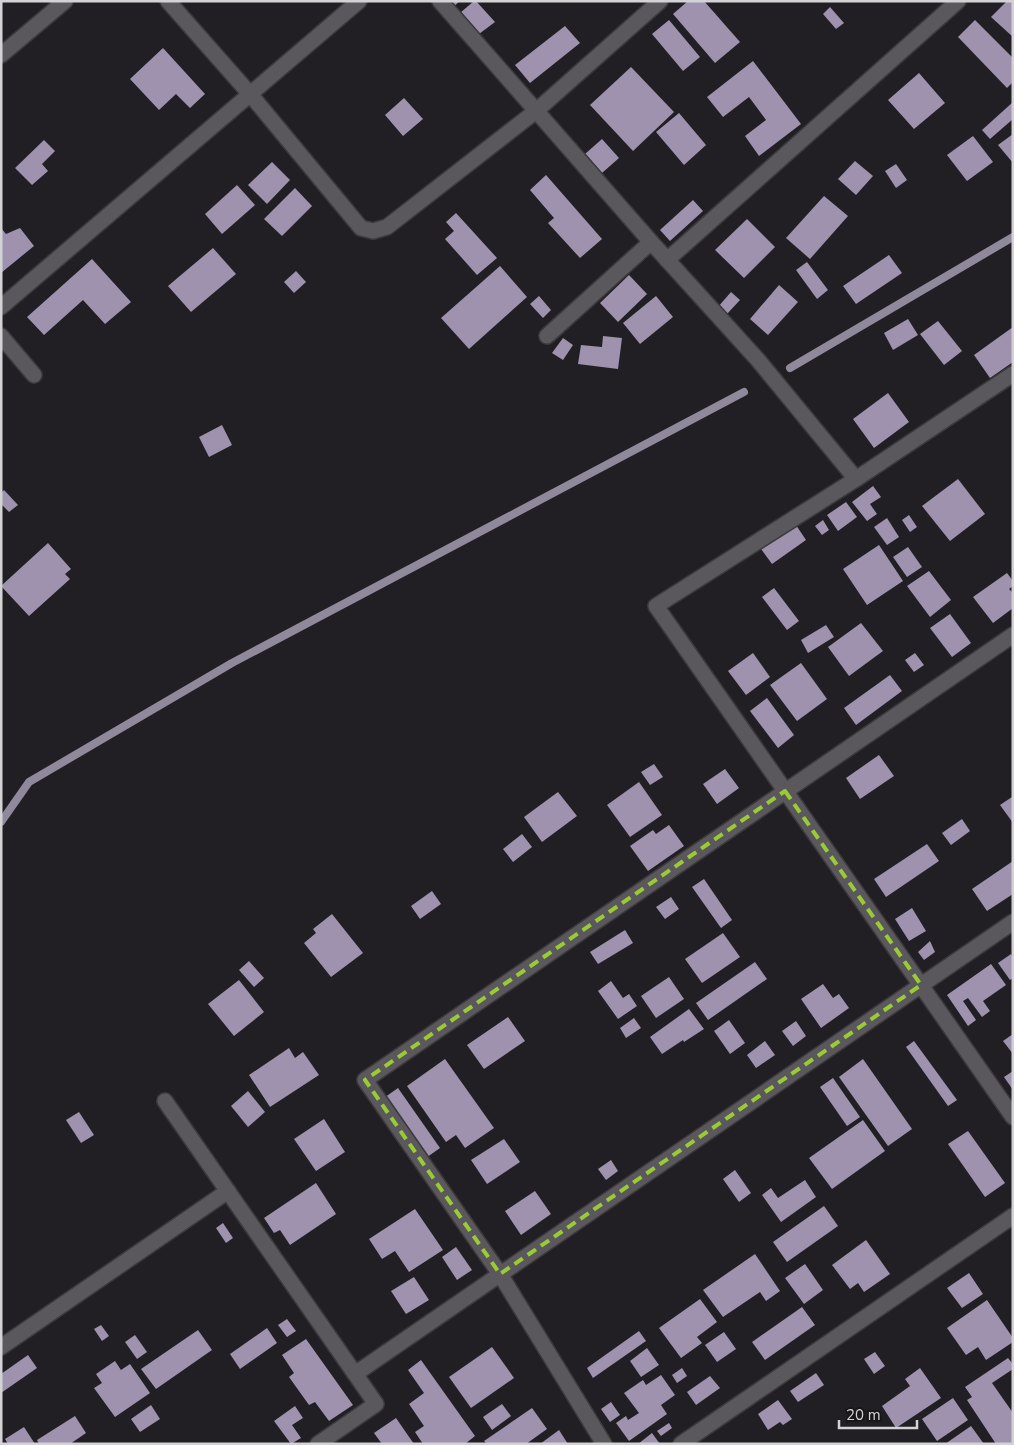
<svg xmlns="http://www.w3.org/2000/svg" width="1014" height="1445" font-family="'Nunito Sans',sans-serif">
  <rect width="100%" height="100%" fill="#211f23"/>
  <g fill="none" stroke-linecap="round" stroke-linejoin="round">
    <!-- stream -->
    <g stroke="#90889b" stroke-width="8">
      <path d="M790 368 1013 237"/>
      <path d="M1 822 29 782 232 663 744 392"/>
    </g>
  </g>
  <!-- building -->
  <g fill="#9f92ae">
    <path d="M449 1H460L453 7Z"/>
    <path d="M474 1H476L495 22 479 34 460 13Z"/>
    <path d="M688 1H704L740 42 715 63 673 14Z"/>
    <path d="M1007 1H1013V37L991 17Z"/>
    <path d="M830 7 844 23 836 29 823 14Z"/>
    <path d="M669 20 700 57 683 71 652 34Z"/>
    <path d="M975 20 1013 58V82L1007 88 958 37Z"/>
    <path d="M565 26 580 43 530 83 515 65Z"/>
    <path d="M163 48 205 94 190 108 176 94 159 110 130 79Z"/>
    <path d="M753 61 801 124 759 156 745 136 766 120 749 97 723 117 707 97Z"/>
    <path d="M631 67 674 112 633 151 590 105Z"/>
    <path d="M919 73 945 103 914 129 888 100Z"/>
    <path d="M404 98 423 119 403 136 385 115Z"/>
    <path d="M1013 102V119L990 139 982 130Z"/>
    <path d="M679 113 706 145 684 165 656 132Z"/>
    <path d="M1013 134V163L998 145Z"/>
    <path d="M973 136 993 162 967 181 947 155Z"/>
    <path d="M602 139 619 158 602 173 585 154Z"/>
    <path d="M44 140 55 151 42 164 48 171 32 185 15 168Z"/>
    <path d="M855 161 873 176 856 195 838 179Z"/>
    <path d="M272 162 290 180 267 204 248 185Z"/>
    <path d="M896 164 907 180 896 188 885 171Z"/>
    <path d="M546 175 602 239 580 258 548 223 554 218 530 190Z"/>
    <path d="M237 185 255 205 222 234 205 214Z"/>
    <path d="M295 188 312 206 282 236 264 219Z"/>
    <path d="M824 196 848 216 810 259 786 238Z"/>
    <path d="M693 200 703 211 670 241 660 230Z"/>
    <path d="M456 213 497 258 477 275 445 239 454 231 446 222Z"/>
    <path d="M747 219 775 247 744 278 715 250Z"/>
    <path d="M1 228 6 234 20 228 34 246 1 273Z"/>
    <path d="M213 248 236 274 191 312 168 286Z"/>
    <path d="M889 255 902 273 856 304 843 286Z"/>
    <path d="M92 259 131 302 105 324 83 300 44 335 27 317Z"/>
    <path d="M807 262 828 290 817 299 796 270Z"/>
    <path d="M500 266 527 297 469 349 441 318Z"/>
    <path d="M296 271 306 282 294 293 284 282Z"/>
    <path d="M629 275 647 294 618 322 600 303Z"/>
    <path d="M779 285 798 302 768 335 750 319Z"/>
    <path d="M731 292 740 300 727 314 718 307Z"/>
    <path d="M539 296 551 310 543 318 530 304Z"/>
    <path d="M656 296 673 317 640 344 623 323Z"/>
    <path d="M908 319 918 335 893 350 884 333Z"/>
    <path d="M938 321 962 351 944 365 920 334Z"/>
    <path d="M1013 327V362L990 378 974 355Z"/>
    <path d="M603 336 622 338 618 369 578 364 581 345 602 347Z"/>
    <path d="M563 338 573 345 563 360 552 353Z"/>
    <path d="M888 393 909 422 874 448 853 419Z"/>
    <path d="M222 425 232 445 209 457 199 437Z"/>
    <path d="M958 479 985 514 950 541 922 506Z"/>
    <path d="M873 486 881 497 870 504 877 514 867 521 852 502Z"/>
    <path d="M4 490 18 505 9 512 1 504V493Z"/>
    <path d="M846 502 857 517 838 531 827 515Z"/>
    <path d="M909 515 917 527 910 532 902 520Z"/>
    <path d="M887 518 899 537 887 545 874 527Z"/>
    <path d="M823 520 829 530 822 535 815 526Z"/>
    <path d="M796 525 806 540 772 564 761 549Z"/>
    <path d="M48 543 71 569 65 574 70 579 29 616 1 586Z"/>
    <path d="M879 545 903 581 867 605 843 569Z"/>
    <path d="M908 547 922 567 907 577 893 557Z"/>
    <path d="M929 571 951 600 930 617 907 586Z"/>
    <path d="M1007 573 1013 581V586L1009 589 1013 593V608L993 623 973 597Z"/>
    <path d="M774 588 799 621 787 630 762 597Z"/>
    <path d="M950 614 971 643 952 657 930 628Z"/>
    <path d="M861 623 883 651 849 676 828 647Z"/>
    <path d="M826 625 834 637 808 653 801 640Z"/>
    <path d="M753 653 770 677 746 695 728 671Z"/>
    <path d="M915 653 924 665 914 672 905 660Z"/>
    <path d="M801 663 827 699 797 721 770 685Z"/>
    <path d="M890 675 902 691 856 725 844 708Z"/>
    <path d="M767 698 794 735 778 748 750 711Z"/>
    <path d="M879 755 894 776 860 799 846 778Z"/>
    <path d="M654 764 663 777 650 785 641 772Z"/>
    <path d="M725 769 739 788 717 804 703 784Z"/>
    <path d="M639 782 662 815 630 837 607 805Z"/>
    <path d="M558 792 577 816 542 842 524 817Z"/>
    <path d="M1012 797 1013 798V823L1000 805Z"/>
    <path d="M962 819 970 831 951 845 942 833Z"/>
    <path d="M669 825 684 846 648 871 630 846 653 830 656 834Z"/>
    <path d="M522 834 532 847 513 862 503 849Z"/>
    <path d="M927 844 939 861 886 897 874 879Z"/>
    <path d="M1013 861V894L987 911 972 889Z"/>
    <path d="M704 879 732 920 721 928 692 887Z"/>
    <path d="M432 891 441 904 420 919 411 906Z"/>
    <path d="M671 897 679 909 665 919 656 907Z"/>
    <path d="M912 908 926 931 909 941 895 919Z"/>
    <path d="M332 914 363 953 331 977 304 943 316 933 313 929Z"/>
    <path d="M625 930 633 943 598 964 590 952Z"/>
    <path d="M723 933 740 957 702 983 685 959Z"/>
    <path d="M930 941 935 952 924 960 918 952Z"/>
    <path d="M1011 954 1013 958V978L1010 980 998 963Z"/>
    <path d="M249 961 264 978 254 987 239 970Z"/>
    <path d="M755 962 767 979 708 1020 696 1003Z"/>
    <path d="M991 964 1006 985 983 1001 990 1011 982 1017 968 998 963 1001 976 1020 968 1026 947 995Z"/>
    <path d="M669 977 684 999 656 1018 641 996Z"/>
    <path d="M239 980 264 1012 234 1036 208 1004Z"/>
    <path d="M611 981 623 998 629 994 637 1006 618 1019 598 991Z"/>
    <path d="M823 984 833 998 839 994 849 1008 821 1028 801 999Z"/>
    <path d="M689 1009 704 1029 684 1042 683 1040 662 1054 650 1037Z"/>
    <path d="M508 1017 525 1041 484 1069 467 1045Z"/>
    <path d="M634 1018 641 1028 626 1038 620 1028Z"/>
    <path d="M729 1020 745 1043 730 1054 714 1031Z"/>
    <path d="M796 1021 806 1036 793 1046 782 1031Z"/>
    <path d="M1013 1034V1054L1003 1041Z"/>
    <path d="M765 1041 775 1055 756 1068 747 1055Z"/>
    <path d="M914 1041 957 1100 948 1106 906 1047Z"/>
    <path d="M289 1048 295 1058 303 1052 319 1075 270 1107 249 1075Z"/>
    <path d="M445 1059 494 1128 465 1148 456 1135 446 1142 407 1086Z"/>
    <path d="M863 1059 912 1129 888 1146 839 1077Z"/>
    <path d="M1013 1071V1090L1004 1077Z"/>
    <path d="M833 1078 860 1117 847 1126 820 1087Z"/>
    <path d="M398 1088 440 1148 423 1160 381 1100Z"/>
    <path d="M248 1091 265 1112 248 1127 231 1106Z"/>
    <path d="M79 1112 94 1135 81 1143 66 1120Z"/>
    <path d="M324 1119 345 1152 316 1171 294 1139Z"/>
    <path d="M863 1120 885 1151 832 1189 809 1158Z"/>
    <path d="M968 1131 1005 1183 985 1197 948 1144Z"/>
    <path d="M504 1139 520 1162 487 1184 471 1160Z"/>
    <path d="M611 1160 618 1171 606 1180 598 1169Z"/>
    <path d="M735 1170 751 1193 739 1202 723 1179Z"/>
    <path d="M805 1180 816 1197 781 1222 762 1195 771 1188 778 1198Z"/>
    <path d="M316 1183 336 1214 290 1245 280 1230 274 1233 264 1218Z"/>
    <path d="M535 1191 551 1214 521 1235 505 1211Z"/>
    <path d="M824 1206 838 1226 787 1262 773 1242Z"/>
    <path d="M415 1209 443 1250 409 1272 395 1251 382 1259 369 1239Z"/>
    <path d="M223 1223 233 1238 226 1243 216 1228Z"/>
    <path d="M866 1240 890 1274 864 1292 858 1283 850 1289 832 1265Z"/>
    <path d="M456 1247 472 1270 457 1280 442 1257Z"/>
    <path d="M755 1254 780 1291 766 1301 760 1292 723 1317 703 1290Z"/>
    <path d="M805 1264 823 1290 804 1304 785 1278Z"/>
    <path d="M969 1273 983 1294 962 1308 947 1288Z"/>
    <path d="M414 1277 429 1300 406 1314 391 1291Z"/>
    <path d="M700 1299 717 1322 697 1337 702 1343 681 1358 659 1328Z"/>
    <path d="M987 1300 1013 1338V1342L986 1360 978 1347 966 1355 947 1328Z"/>
    <path d="M802 1307 815 1325 765 1360 752 1342Z"/>
    <path d="M287 1319 296 1331 287 1337 278 1325Z"/>
    <path d="M101 1325 109 1336 102 1341 94 1329Z"/>
    <path d="M267 1328 277 1343 240 1369 230 1354Z"/>
    <path d="M198 1330 212 1350 156 1389 141 1369Z"/>
    <path d="M639 1331 646 1341 593 1378 587 1368Z"/>
    <path d="M724 1332 736 1349 717 1362 705 1345Z"/>
    <path d="M135 1335 147 1352 137 1359 125 1342Z"/>
    <path d="M306 1339 353 1405 329 1421 315 1402 309 1405 289 1377 294 1373 282 1355Z"/>
    <path d="M492 1347 514 1378 471 1408 449 1377Z"/>
    <path d="M647 1348 659 1365 641 1377 630 1361Z"/>
    <path d="M875 1352 885 1366 874 1374 864 1359Z"/>
    <path d="M28 1355 37 1368 1 1393V1374Z"/>
    <path d="M1008 1358 1013 1364V1369L992 1383 1013 1413V1444H996L967 1400 972 1397 965 1387Z"/>
    <path d="M421 1360 475 1436 465 1444H423L415 1432 424 1426 409 1404 424 1393 408 1370Z"/>
    <path d="M115 1361 121 1370 130 1364 150 1393 115 1417 94 1388 102 1383 96 1374Z"/>
    <path d="M682 1368 687 1376 677 1383 672 1375Z"/>
    <path d="M920 1368 941 1398 896 1428 882 1406 910 1386 905 1379Z"/>
    <path d="M816 1373 824 1385 798 1402 790 1391Z"/>
    <path d="M661 1375 675 1395 661 1405 667 1414 629 1441 616 1423 626 1416 628 1420 639 1413 624 1393 643 1380 646 1385Z"/>
    <path d="M710 1376 720 1388 696 1405 687 1392Z"/>
    <path d="M953 1398 968 1420 937 1441 922 1419Z"/>
    <path d="M778 1400 792 1419 783 1425 780 1422 768 1430 758 1414Z"/>
    <path d="M611 1402 620 1415 610 1422 601 1409Z"/>
    <path d="M502 1404 511 1416 492 1430 483 1417Z"/>
    <path d="M151 1405 160 1419 140 1432 131 1419Z"/>
    <path d="M295 1406 303 1418 292 1425 301 1438 291 1444 274 1421Z"/>
    <path d="M532 1408 547 1429 526 1444H487L484 1441Z"/>
    <path d="M75 1416 86 1433 70 1444H39L37 1440Z"/>
    <path d="M396 1418 414 1444H382L374 1433Z"/>
    <path d="M669 1423 672 1428 661 1436 657 1431Z"/>
    <path d="M971 1426 984 1444H945Z"/>
    <path d="M24 1427 35 1444H8L5 1439Z"/>
    <path d="M559 1430 568 1444H540Z"/>
    <path d="M652 1433 660 1444H638Z"/>
  </g>
  <g fill="none" stroke-linecap="round" stroke-linejoin="round">
    <!-- street casing -->
    <g stroke="#3b393c" stroke-width="18">
      <g id="street">
        <path d="M168 1 250 94 361 228 373 231 387 227 536 111 660 1"/>
        <path d="M440 1 651 242 758 360 856 479"/>
        <path d="M1 55 65 1"/>
        <path d="M667 260 958 1"/>
        <path d="M1 307 359 1"/>
        <path d="M1 336 34 375"/>
        <path d="M547 336 651 242"/>
        <path d="M1013 374 856 479 656 606 1013 1117"/>
        <path d="M165 1101 376 1404 318 1444"/>
        <path d="M1 1347 228 1191"/>
        <path d="M355 1374 1013 922"/>
        <path d="M604 1444 500 1274 365 1080 1013 635"/>
        <path d="M681 1444 1013 1216"/>
      </g>
    </g>
    <!-- street -->
    <use href="#street" stroke="#5a585c" stroke-width="15"/>
  </g>
  <!-- marked area -->
  <path fill="none" stroke="#9acb34" stroke-width="4" stroke-dasharray="10 6" stroke-linejoin="round" d="M785 791 921 985 500 1274 365 1080Z"/>
  <!-- border -->
  <rect width="1014" height="1445" fill="none" stroke="#d3d2d4" stroke-width="5"/>
  <!-- scale -->
  <path d="M839 1420v8h78v-8" fill="none" stroke="#d3d2d4" stroke-width="2.5"/>
  <text x="846" y="1420" font-size="15" fill="#d3d2d4" stroke="#181619" stroke-width="4" paint-order="stroke">20 m</text>
</svg>
